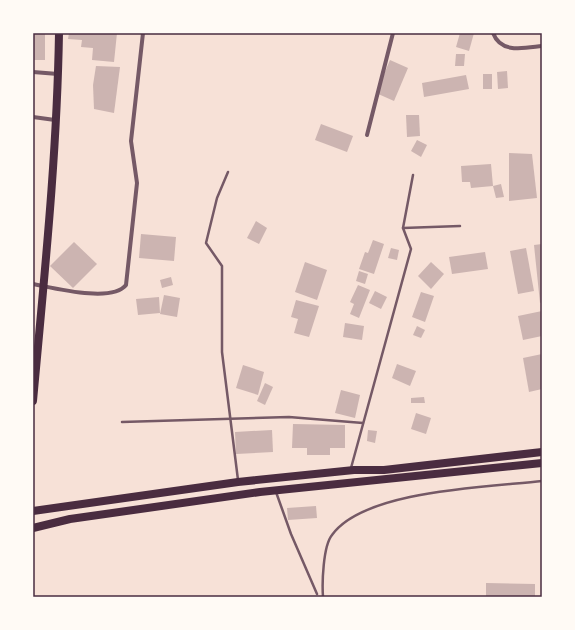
<svg xmlns="http://www.w3.org/2000/svg" width="575" height="630" font-family="Arial,sans-serif">
  <rect width="100%" height="100%" fill="#f7e1d7"/>
  <!-- building -->
  <g fill="#ccb4b1">
    <path d="M69 33H117L114 62 92 60 93 48 81 47 82 40 68 39Z"/>
    <path d="M460 33H474L469 51 456 47Z"/>
    <rect x="33" y="34" width="12" height="26"/>
    <path d="M456 54H465L464 66H455Z"/>
    <path d="M390 60 408 68 394 101 376 93Z"/>
    <path d="M96 66 120 67 114 113 94 109 93 85Z"/>
    <path d="M507 71 508 88 498 89 497 72Z"/>
    <rect x="483" y="74" width="9" height="15"/>
    <path d="M466 75 469 89 424 97 422 83Z"/>
    <path d="M406 115H419L420 136 407 137Z"/>
    <path d="M321 124 353 136 347 152 315 140Z"/>
    <path d="M417 140 427 145 421 157 411 151Z"/>
    <path d="M509 153 532 154 537 198 509 201Z"/>
    <path d="M491 164 493 186 471 188 470 182H462L461 166Z"/>
    <path d="M501 184 504 197 496 198 493 186Z"/>
    <path d="M256 221 267 228 259 244 247 238Z"/>
    <path d="M141 234 176 237 174 261 139 258Z"/>
    <path d="M373 240 384 244 374 274 359 269 365 252 368 253Z"/>
    <path d="M74 242 97 264 73 288 50 266Z"/>
    <path d="M542 244V302L540 303 534 245Z"/>
    <path d="M391 248 399 250 397 260 388 258Z"/>
    <path d="M526 248 534 291 518 294 510 251Z"/>
    <path d="M485 252 488 269 452 274 449 257Z"/>
    <path d="M305 262 327 270 317 300 295 292Z"/>
    <path d="M431 262 444 274 431 289 418 276Z"/>
    <path d="M359 271 368 274 365 284 356 281Z"/>
    <path d="M171 277 173 285 162 288 160 280Z"/>
    <path d="M358 285 370 290 359 318 350 314 354 304 350 302Z"/>
    <path d="M375 291 387 297 381 309 369 303Z"/>
    <path d="M421 292 434 296 425 322 412 317Z"/>
    <path d="M164 295 180 298 177 317 160 314Z"/>
    <path d="M159 297 160 313 138 315 136 299Z"/>
    <path d="M296 300 319 306 309 337 294 333 298 319 291 317Z"/>
    <path d="M542 311V336L523 340 518 316Z"/>
    <path d="M345 323 364 326 362 340 343 337Z"/>
    <path d="M417 326 425 330 421 338 413 335Z"/>
    <path d="M542 354V389L529 392 523 358Z"/>
    <path d="M397 364 416 371 410 386 392 378Z"/>
    <path d="M243 365 264 372 258 395 236 388Z"/>
    <path d="M265 383 273 387 265 405 257 401Z"/>
    <path d="M341 390 360 395 355 418 335 413Z"/>
    <path d="M424 397 425 403H411V398Z"/>
    <path d="M416 413 431 418 426 434 411 429Z"/>
    <path d="M293 424 345 425V448H330V455H307V448H292Z"/>
    <path d="M272 430 273 452 236 454 235 432Z"/>
    <path d="M368 430 377 431 375 443 367 441Z"/>
    <path d="M316 506 317 518 288 520 287 508Z"/>
    <path d="M486 583 535 584V597H486Z"/>
  </g>
  <g fill="none" stroke-linecap="round" stroke-linejoin="round">
    <!-- service -->
    <g stroke="#755966" stroke-width="2.5">
      <path d="M228 172 217 198 206 243 222 266V352L238 480"/>
      <path d="M403 228 460 226"/>
      <path d="M122 422 289 417 363 423"/>
      <path d="M351 468 411 249 403 228 413 175"/>
      <path d="M276 492 291 534 317 594"/>
      <path d="M323 597C322 583 323 546 332 535 364 490 489 487 542 481"/>
    </g>
    <!-- minor -->
    <g stroke="#755966" stroke-width="4">
      <path d="M493 33C501 54 524 48 542 46"/>
      <path d="M33 72 58 74"/>
      <path d="M33 117 55 120"/>
      <path d="M367 135 393 33"/>
      <path d="M33 284C54 288 112 303 126 285L137 183 131 141 143 33"/>
    </g>
    <!-- secondary -->
    <g stroke="#4a2c40" stroke-width="8">
      <path d="M33 401C44 279 57 156 59 33"/>
      <path d="M33 511 238 482 354 470H384L542 452"/>
      <path d="M33 528 70 519 260 492 542 463"/>
    </g>
  </g>
  <!-- border -->
  <rect width="575" height="630" fill="none" stroke="#fffaf5" stroke-width="68"/>
  <rect x="34" y="34" width="507" height="562" fill="none" stroke="#4a2c40" stroke-width="1.5"/>
</svg>
